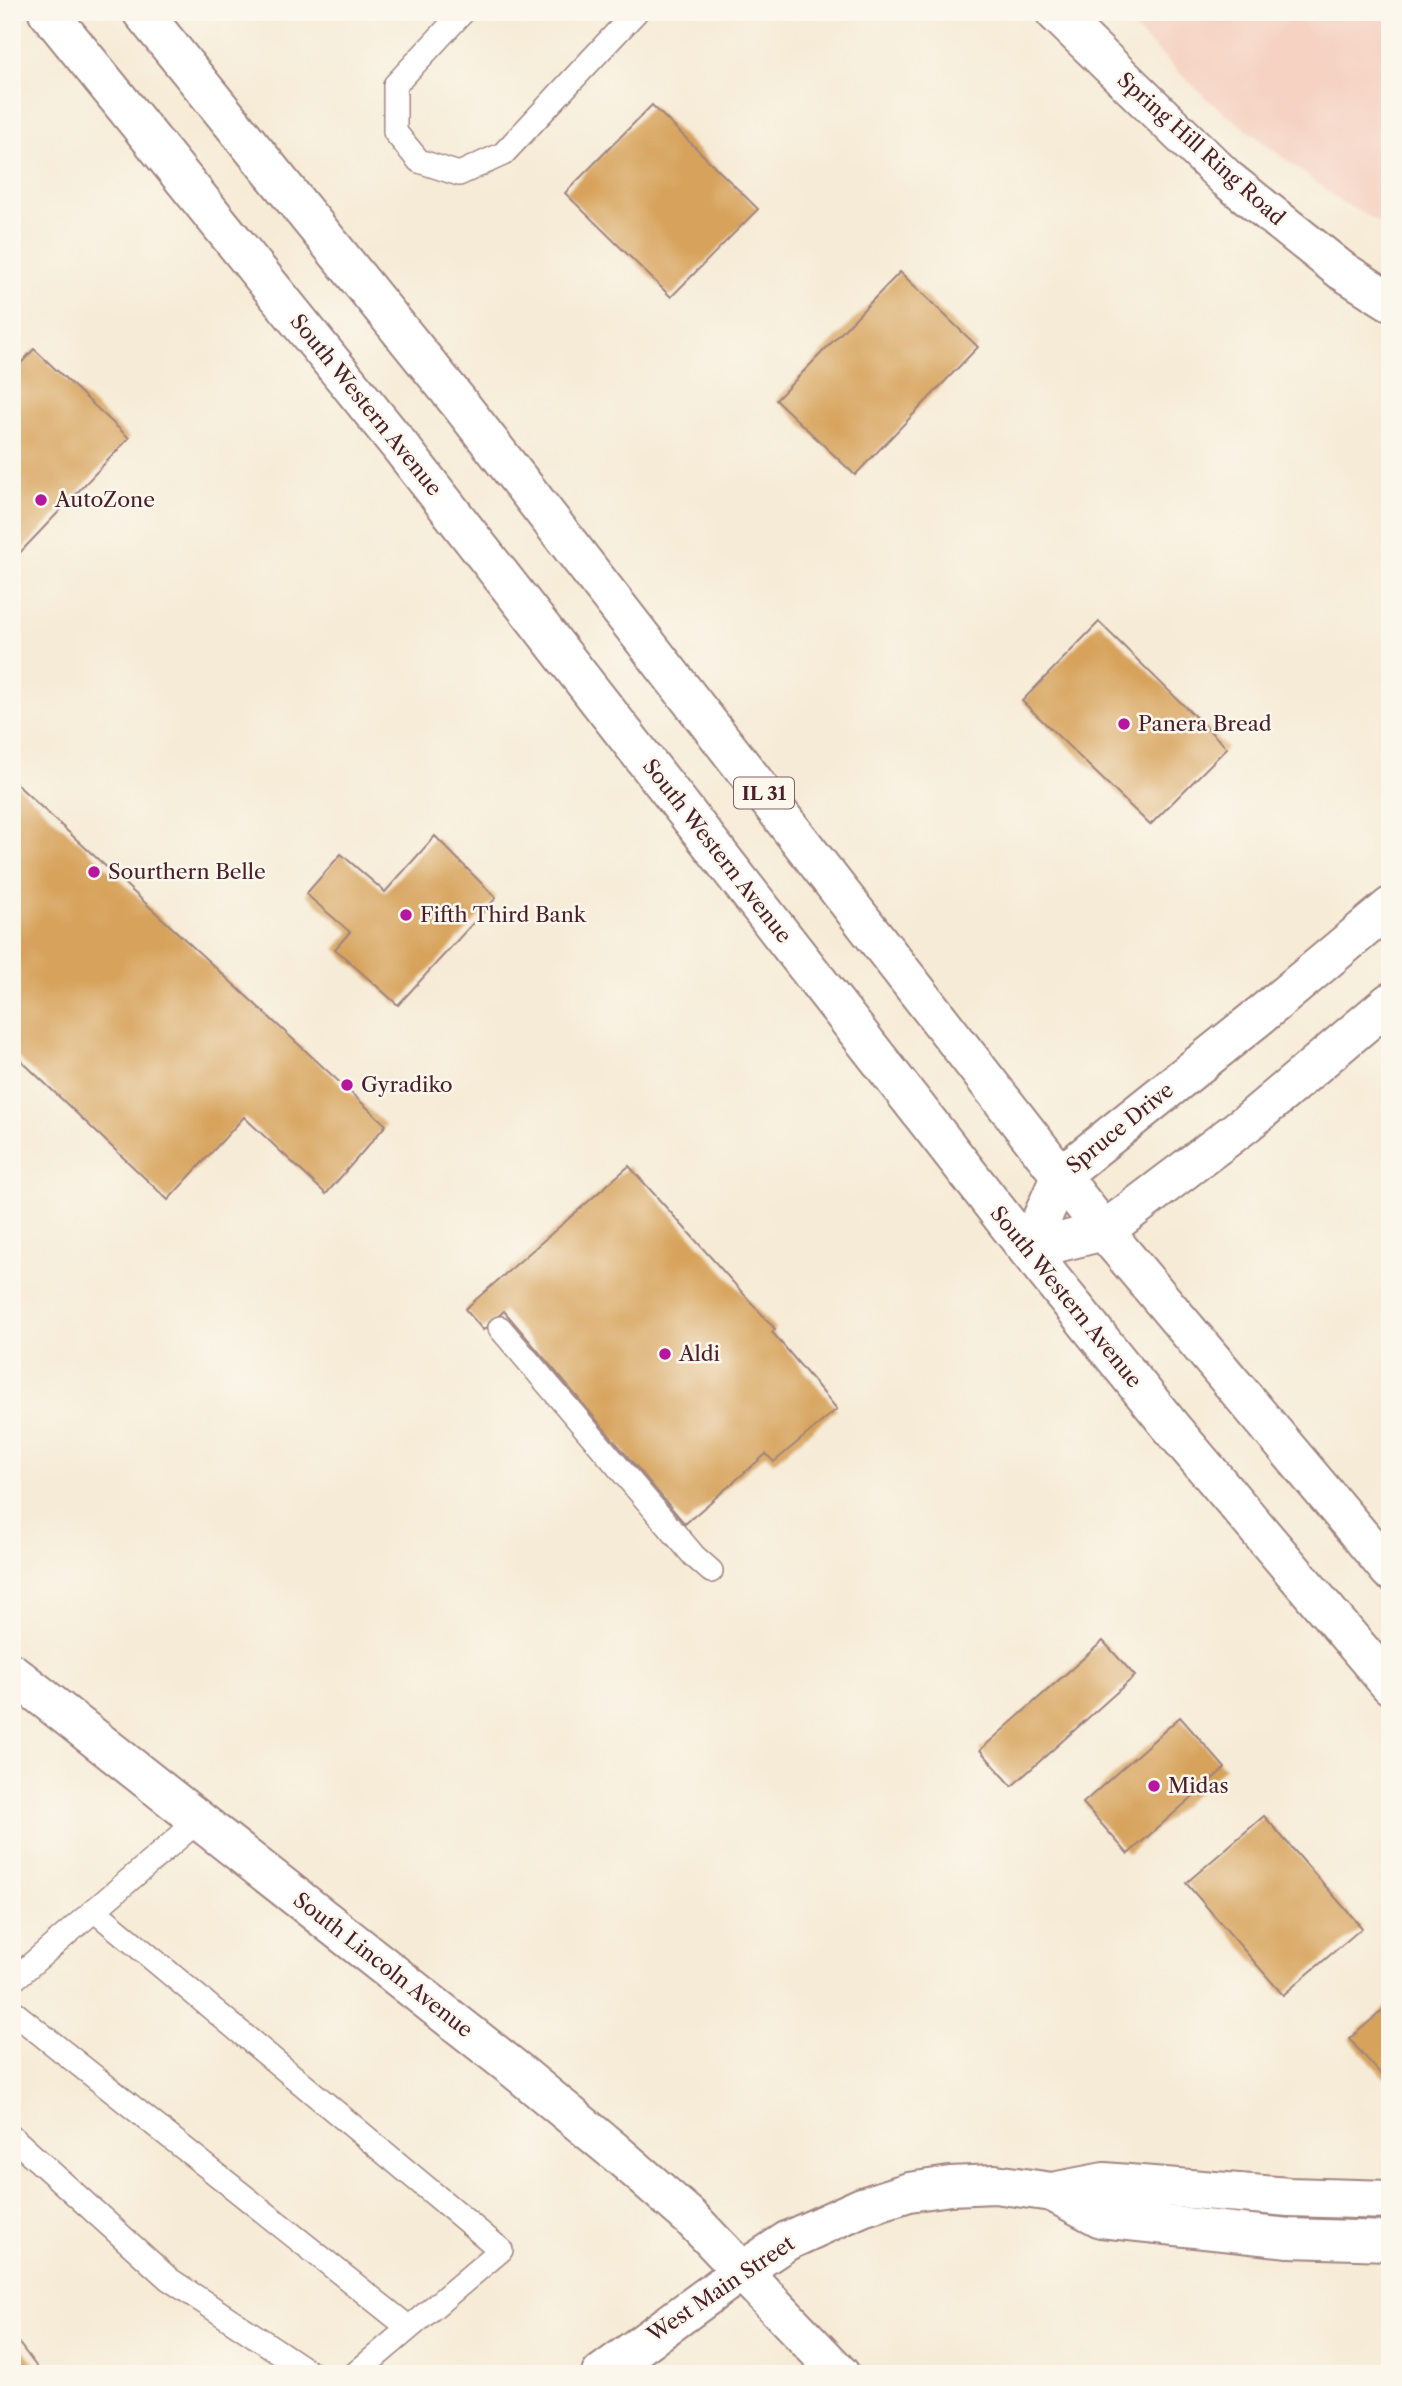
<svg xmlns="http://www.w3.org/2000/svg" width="1402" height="2386" font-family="'Libre Caslon Text',serif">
  <rect width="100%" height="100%" fill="#fbf7ec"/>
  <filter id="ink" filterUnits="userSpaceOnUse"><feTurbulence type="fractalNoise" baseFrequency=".0143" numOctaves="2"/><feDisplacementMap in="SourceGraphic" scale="14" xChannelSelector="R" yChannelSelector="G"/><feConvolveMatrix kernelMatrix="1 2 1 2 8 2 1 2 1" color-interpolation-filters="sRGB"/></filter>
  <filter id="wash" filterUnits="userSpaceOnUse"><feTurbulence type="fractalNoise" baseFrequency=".00686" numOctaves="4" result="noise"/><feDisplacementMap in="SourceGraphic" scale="28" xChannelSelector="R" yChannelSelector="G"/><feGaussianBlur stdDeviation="1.57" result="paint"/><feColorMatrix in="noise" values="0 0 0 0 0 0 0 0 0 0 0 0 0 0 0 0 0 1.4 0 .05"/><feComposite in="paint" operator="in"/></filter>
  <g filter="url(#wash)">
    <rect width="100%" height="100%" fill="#f6ebd6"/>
    <!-- built -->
    <path fill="#f5d2c2" d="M1117 12H1390V229L1340 201 1208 100Z"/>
    <g id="blocks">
      <!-- building -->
      <g fill="#d7a35b">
        <path d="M652 105 758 209 671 297 565 193Z"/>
        <path d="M900 272 978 347 855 475 776 400Z"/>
        <path d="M34 349 129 438 12 561V373Z"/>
        <path d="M1099 622 1227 748 1150 825 1022 701Z"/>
        <path d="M12 780 386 1125 326 1194 244 1117 168 1200 12 1052Z"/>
        <path d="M435 836 496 898 398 1005 335 949 350 932 306 894 341 854 385 892Z"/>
        <path d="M629 1166 775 1329 772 1332 837 1409 774 1462 766 1454 685 1524 504 1311 483 1330 465 1309Z"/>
        <path d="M1103 1641 1135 1676 1012 1786 980 1750Z"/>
        <path d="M1180 1717 1225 1768 1128 1854 1083 1803Z"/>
        <path d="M1264 1816 1362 1928 1283 1995 1186 1883Z"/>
        <path d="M1390 2004V2084L1349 2039Z"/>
        <path d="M12 2334 42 2374H12Z"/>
      </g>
    </g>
  </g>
  <g filter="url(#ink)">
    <use href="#blocks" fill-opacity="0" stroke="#a08580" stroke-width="2"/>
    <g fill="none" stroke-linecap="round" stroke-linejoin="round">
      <!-- service casing -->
      <g stroke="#a08580" stroke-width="26">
        <g id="service">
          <path d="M463 12 395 85V132L419 161 459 174 503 154 636 12"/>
          <path d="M500 1328 694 1556 711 1571"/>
          <path d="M94 1910 501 2250 355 2374"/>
          <path d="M12 1981 199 1820"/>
          <path d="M12 2011 408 2327"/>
          <path d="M12 2137 169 2279 312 2374"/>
        </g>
      </g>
      <!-- minor casing -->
      <g stroke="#a08580" stroke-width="42">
        <g id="minor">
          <path d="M1055 12 1227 179 1341 270 1390 301"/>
          <path d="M1028 1250 1061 1175 1262 1014 1390 907"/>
          <path d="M1028 1250 1104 1231 1248 1122 1390 1002"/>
          <path d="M12 1673 517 2071 614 2151 691 2218 840 2374"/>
        </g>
      </g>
      <!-- tertiary casing -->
      <g stroke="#a08580" stroke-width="42">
        <g id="tertiary">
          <path d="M1052 2192 1101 2218 1289 2238 1390 2241"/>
          <path d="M601 2374 743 2270 787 2241 862 2207 909 2192 950 2186 995 2184 1052 2192 1104 2182 1289 2197 1390 2200"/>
        </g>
      </g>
      <!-- primary casing -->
      <g stroke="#a08580" stroke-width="42">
        <g id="primary">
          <path d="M48 12 399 445 1028 1250 1171 1427 1390 1685"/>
          <path d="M142 12 460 404 1104 1231 1390 1571"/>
        </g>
      </g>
      <!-- service -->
      <use href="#service" stroke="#fff" stroke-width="23"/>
      <!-- minor -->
      <use href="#minor" stroke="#fff" stroke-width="38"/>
      <!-- tertiary -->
      <use href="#tertiary" stroke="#fff" stroke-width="38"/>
      <!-- primary -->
      <use href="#primary" stroke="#fff" stroke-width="38"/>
    </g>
  </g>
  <!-- markers -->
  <g fill="#b5179e" stroke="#fbf7ec" stroke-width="2.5">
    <circle cx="41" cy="500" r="7"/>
    <circle cx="1124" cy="724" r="7"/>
    <circle cx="94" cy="872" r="7"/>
    <circle cx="406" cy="915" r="7"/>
    <circle cx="347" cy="1085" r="7"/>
    <circle cx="665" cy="1354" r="7"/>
    <circle cx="1154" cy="1786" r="7"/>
  </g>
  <g text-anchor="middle" stroke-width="5" stroke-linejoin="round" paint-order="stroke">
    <!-- shield labels -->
    <rect fill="#fbf7ec" stroke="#7f6065" stroke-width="2" x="734" y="777.5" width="60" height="31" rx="5"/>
    <g font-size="19" font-weight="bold" fill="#4a1f2b">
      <text x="764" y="800">IL 31</text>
    </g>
    <!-- street labels -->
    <g font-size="21" fill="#4a1f2b" stroke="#fbf7ec">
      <text transform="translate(1201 149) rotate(42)" y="7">Spring Hill Ring Road</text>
      <text transform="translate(366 405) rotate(51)" y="7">South Western Avenue</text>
      <text transform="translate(717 851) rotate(52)" y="7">South Western Avenue</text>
      <text transform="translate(1120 1128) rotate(-39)" y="7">Spruce Drive</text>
      <text transform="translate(1066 1297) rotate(51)" y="7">South Western Avenue</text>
      <text transform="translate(383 1965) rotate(38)" y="7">South Lincoln Avenue</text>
      <text transform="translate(721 2289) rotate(-34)" y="7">West Main Street</text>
    </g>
    <!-- poi labels -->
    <g font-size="21" fill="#4a1f2b" stroke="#fbf7ec" text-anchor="start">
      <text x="55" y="507">AutoZone</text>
      <text x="1138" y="731">Panera Bread</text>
      <text x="108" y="879">Sourthern Belle</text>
      <text x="420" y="922">Fifth Third Bank</text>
      <text x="361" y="1092">Gyradiko</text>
      <text x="679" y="1361">Aldi</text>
      <text x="1168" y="1793">Midas</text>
    </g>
  </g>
  <!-- margin -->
  <rect width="1402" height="2386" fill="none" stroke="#fbf7ec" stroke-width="42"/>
</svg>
